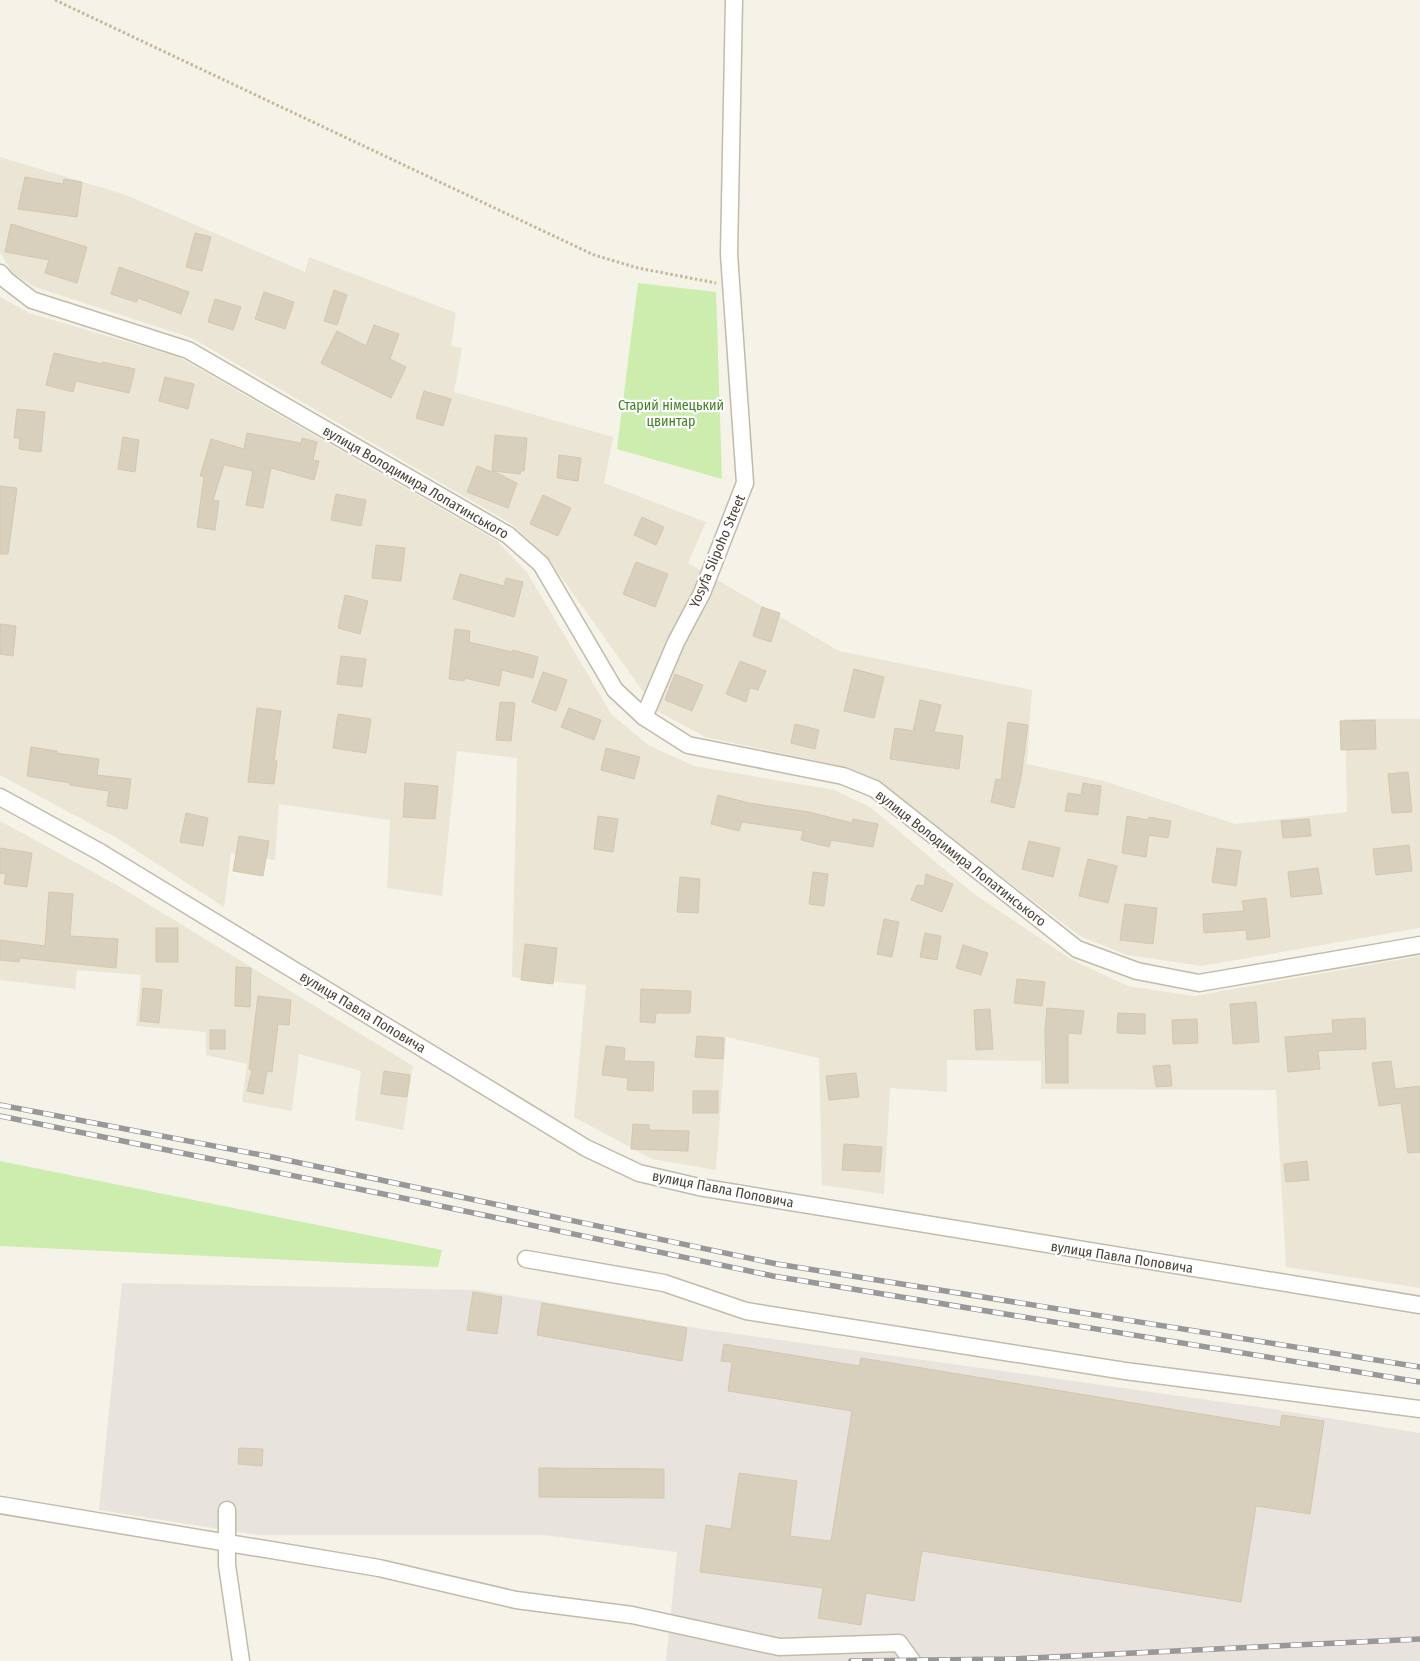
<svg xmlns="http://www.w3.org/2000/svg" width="1420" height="1661" font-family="'Fira Sans Condensed',sans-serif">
  <rect width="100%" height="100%" fill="#f5f2e8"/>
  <!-- residential -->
  <g fill="#eae5d5">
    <path d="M0 157 126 195 305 272 309 257 456 313 451 346 462 348 454 392 613 437 604 483 706 522 688 563 839 651 1032 690 1027 764 1104 781 1235 824 1347 812 1345 719H1420V928L1201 966 1127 955 1080 936 868 776 837 765 705 737 657 711 544 553 510 523 192 338 35 287 13 274 0 252Z"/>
    <path d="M0 297 29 313 179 357 497 541 526 571 612 715 648 745 694 766 834 790 870 807 970 891 1072 960 1128 986 1194 996 1420 956V1288L1286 1267 1276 1090 1041 1089V1061L947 1060V1092L890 1088 884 1194 822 1185 819 1058 726 1037 716 1170 652 1159 574 1117 586 985 512 977 517 758 457 751 442 896 387 888 390 820 279 804 275 860 231 853 224 907 117 838 0 775Z"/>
    <path d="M0 821 115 884 413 1066 403 1130 355 1120 361 1071 299 1054 292 1111 242 1102 247 1064 206 1055V1032L136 1026 141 975 77 970 75 989 0 980Z"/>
  </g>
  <!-- industrial -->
  <path fill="#e8e3dc" d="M122 1283 478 1290 702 1329 1272 1409 1420 1433V1661H666L677 1552 544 1535H257L99 1510Z"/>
  <!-- green -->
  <g fill="#ccedad">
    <path d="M638 283 716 292 722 479 617 449Z"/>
    <path d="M0 1161 442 1250 438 1267 0 1246Z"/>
  </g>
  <!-- building -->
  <g fill="#d8cfbc" stroke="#d4c7ae">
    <path d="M25 177 63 184 64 179 82 182 77 217 18 209Z"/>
    <path d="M11 224 87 247 77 283 45 273 49 260 5 252Z"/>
    <path d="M195 233 211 237 202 271 186 267Z"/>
    <path d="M119 267 189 292 181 314 138 298 136 302 111 294Z"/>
    <path d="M334 290 347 295 337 325 324 321Z"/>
    <path d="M264 292 294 302 285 329 255 319Z"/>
    <path d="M215 299 241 307 233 330 208 322Z"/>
    <path d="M374 325 399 334 390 359 406 367 391 398 321 363 337 331 366 346Z"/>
    <path d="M54 353 102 364V362L135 369 129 393 76 381 73 392 46 385Z"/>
    <path d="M165 377 194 384 188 409 159 401Z"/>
    <path d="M424 391 451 399 443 426 416 418Z"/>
    <path d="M17 409 45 412 41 452 19 449 20 438H14Z"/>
    <path d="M247 433 301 443 302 438 317 442 313 460 319 461 314 480 271 468 263 508 246 505 253 471 224 465 213 500 219 501 215 530 197 527 204 477 200 476 211 439 244 449Z"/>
    <path d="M495 435 527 438 524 471H521L520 474 493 471 517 483 508 508 467 492 477 466 492 472Z"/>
    <path d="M123 437 139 440 135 472 118 469Z"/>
    <path d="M559 455 581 458 578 481 557 478Z"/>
    <path d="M0 486 17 488 8 554H0Z"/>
    <path d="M336 494 366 500 361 526 331 520Z"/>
    <path d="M543 495 571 508 558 536 530 524Z"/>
    <path d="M642 517 664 527 656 545 634 535Z"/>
    <path d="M376 545 405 548 401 581 372 578Z"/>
    <path d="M636 562 668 574 655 607 623 594Z"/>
    <path d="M460 574 504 586 506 578 523 582 514 617 453 599Z"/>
    <path d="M345 595 368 601 360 634 338 628Z"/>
    <path d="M762 607 780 613 771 642 753 636Z"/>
    <path d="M0 624 16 626 13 656 0 654Z"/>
    <path d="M455 629 470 631 469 642 512 652 513 650 538 657 533 678 502 670 499 686 465 678 464 681 449 679Z"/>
    <path d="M341 656 366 659 362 687 337 684Z"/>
    <path d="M740 661 766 671 758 690 750 688 746 702 726 694Z"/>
    <path d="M854 669 884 677 874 718 844 711Z"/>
    <path d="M543 672 567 680 556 711 532 702Z"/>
    <path d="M675 674 703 685 692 711 665 700Z"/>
    <path d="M920 700 941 705 934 732 963 736 959 769 890 759 895 728 913 731Z"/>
    <path d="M500 702 515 703 511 741 496 740Z"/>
    <path d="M257 708 281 711 274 761H277L274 784 248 782Z"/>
    <path d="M569 708 601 720 594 740 561 727Z"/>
    <path d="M338 714 371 719 366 753 333 748Z"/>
    <path d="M1375 720 1376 749 1341 750 1340 721Z"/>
    <path d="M1008 722 1028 725 1021 777 1014 808 991 802 996 779 1001 780Z"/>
    <path d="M795 724 819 730 815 749 791 743Z"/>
    <path d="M31 747 57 751 56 753 99 759 97 775 131 779 127 809 107 806 109 791 70 785V783L27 776Z"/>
    <path d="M606 748 640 757 634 779 601 770Z"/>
    <path d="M1408 772 1412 812 1392 813 1388 774Z"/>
    <path d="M405 783 438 786 435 819 403 817Z"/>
    <path d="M1083 783 1101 786 1098 815 1065 811 1068 793 1081 795Z"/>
    <path d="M718 795 749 803 809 812 852 823 853 819 878 824 873 847 831 840 829 847 801 840 803 831 742 822 739 831 711 824Z"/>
    <path d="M186 813 208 818 203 846 180 842Z"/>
    <path d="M598 816 618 819 613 852 594 849Z"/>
    <path d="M1127 816 1148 820 1149 817 1171 821 1168 838 1149 835 1146 857 1122 853Z"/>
    <path d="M1309 819 1311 836 1283 838 1281 821Z"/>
    <path d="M239 836 269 841 263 876 233 871Z"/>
    <path d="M1029 841 1060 848 1053 877 1022 869Z"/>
    <path d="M1409 845 1412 871 1376 875 1373 849Z"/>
    <path d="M0 848 32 853 27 887 4 884 6 874 0 873Z"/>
    <path d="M1217 848 1241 851 1236 886 1212 882Z"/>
    <path d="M1088 859 1117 866 1108 903 1079 896Z"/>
    <path d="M1318 868 1322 894 1291 897 1288 872Z"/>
    <path d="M813 872 828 874 824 906 809 904Z"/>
    <path d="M926 874 953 884 942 912 911 900 917 885 924 886Z"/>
    <path d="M680 877 700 879 698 913 677 912Z"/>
    <path d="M49 892 73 894 70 936 118 939 116 968 20 958 19 962 0 960V940L45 946Z"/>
    <path d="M1266 898 1270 937 1247 940 1246 930 1204 933 1203 914 1244 911 1242 901Z"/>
    <path d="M1125 904 1157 908 1153 944 1120 940Z"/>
    <path d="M884 919 899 922 892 957 877 954Z"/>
    <rect x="156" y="928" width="22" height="34"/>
    <path d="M925 933 941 936 937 960 920 957Z"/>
    <path d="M525 944 557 948 553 984 521 980Z"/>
    <path d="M963 945 988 953 981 975 956 968Z"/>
    <path d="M236 967 251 968 250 1007 235 1006Z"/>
    <path d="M1017 979 1045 982 1042 1006 1014 1003Z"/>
    <path d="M143 988 162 990 159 1023 140 1021Z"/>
    <path d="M641 989 691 991 690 1013H656L655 1023 640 1022Z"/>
    <path d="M258 996 291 1000 289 1025 278 1024 272 1072 267 1071 263 1094 247 1091 252 1070 249 1069Z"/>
    <path d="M1256 1002 1259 1042 1233 1044 1230 1004Z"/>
    <path d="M1047 1008 1084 1011 1081 1034 1068 1033V1083H1046L1045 1031Z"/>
    <path d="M990 1009 993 1049 976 1050 974 1010Z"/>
    <path d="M1118 1013 1145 1014V1034L1117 1033Z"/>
    <path d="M1365 1018 1366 1049 1318 1051 1320 1069 1288 1072 1285 1037 1333 1033 1332 1020Z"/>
    <path d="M1197 1019 1198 1043 1173 1044 1172 1020Z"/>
    <rect x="210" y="1030" width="15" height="19"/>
    <path d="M697 1036 724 1038 723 1059 695 1057Z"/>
    <path d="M606 1046 625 1048 624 1061 654 1062 653 1091 627 1090 628 1078 602 1075Z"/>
    <path d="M1391 1061 1395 1089 1420 1086V1152L1408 1153 1401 1103 1379 1106 1372 1063Z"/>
    <path d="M1170 1065 1172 1086 1156 1087 1153 1066Z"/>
    <path d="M384 1071 410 1075 407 1097 381 1094Z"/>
    <path d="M856 1073 859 1097 829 1100 826 1076Z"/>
    <rect x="693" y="1091" width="25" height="22"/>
    <path d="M633 1124 649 1125V1130L689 1131 688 1151 631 1149Z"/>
    <path d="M844 1144 882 1147 880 1172 842 1170Z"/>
    <path d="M1307 1161 1309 1180 1286 1182 1284 1164Z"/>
    <path d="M473 1292 502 1297 497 1334 467 1330Z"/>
    <path d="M542 1303 687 1328 682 1361 537 1335Z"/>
    <path d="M724 1344 859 1366 861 1358 1280 1427 1282 1415 1324 1421 1310 1514 1256 1506 1241 1602 922 1551 914 1601 866 1593 861 1625 818 1618 823 1588 700 1572 706 1525 731 1529 739 1473 797 1481 790 1536 831 1541 852 1411 728 1391 732 1362 721 1361Z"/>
    <path d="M239 1448 263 1449 262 1466 238 1464Z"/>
    <path d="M539 1468 664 1469V1498L539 1497Z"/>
  </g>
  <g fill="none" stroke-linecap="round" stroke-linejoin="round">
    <!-- minor casing -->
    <g stroke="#c2bba9" stroke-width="19">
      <g id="minor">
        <path d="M0 273 6 280 32 300 188 350 508 535 541 564 615 690 644 717 688 745 843 776 875 789 1077 949 1137 971 1199 983 1420 945"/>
        <path d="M644 717 676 642 702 593 745 483 729 254 734 0"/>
        <path d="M0 797 100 852 586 1148 639 1173 699 1187 1420 1305"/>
        <path d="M526 1259 664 1283 746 1311 1125 1371 1420 1409"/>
        <path d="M0 1505 379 1568 516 1600 632 1615 779 1647 899 1643 912 1661"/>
        <path d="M227 1510V1565L241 1661"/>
      </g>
    </g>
    <!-- path -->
    <path stroke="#c5b899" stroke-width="3" stroke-dasharray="2.5 2.5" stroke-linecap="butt" d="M55 0 594 255 638 268 716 283"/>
    <!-- minor -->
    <use href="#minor" stroke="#fff" stroke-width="16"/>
    <!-- rail casing -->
    <g stroke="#989898" stroke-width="5.5">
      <g id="rail">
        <path d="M0 1105 272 1157 777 1264 1420 1367"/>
        <path d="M0 1116 393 1196 773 1276 1420 1382"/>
        <path d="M851 1661 1012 1659 1420 1639"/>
      </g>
    </g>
    <!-- rail -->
    <use href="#rail" stroke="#fff" stroke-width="4" stroke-dasharray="11" stroke-linecap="butt"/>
  </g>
  <g text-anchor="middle" stroke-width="4.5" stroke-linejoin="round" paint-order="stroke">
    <!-- park labels -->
    <g font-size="14" fill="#418123" stroke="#fff">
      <text x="671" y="410">Старий німецький<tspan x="671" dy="16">цвинтар</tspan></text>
    </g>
    <!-- street labels -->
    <g font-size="14" fill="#494336" stroke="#fff">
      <text transform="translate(416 482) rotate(30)" y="5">вулиця Володимира Лопатинського</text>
      <text transform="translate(717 551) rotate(-67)" y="5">Yosyfa Slipoho Street</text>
      <text transform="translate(961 858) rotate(38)" y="5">вулиця Володимира Лопатинського</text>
      <text transform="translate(363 1012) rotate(31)" y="5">вулиця Павла Поповича</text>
      <text transform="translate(723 1189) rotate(11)" y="5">вулиця Павла Поповича</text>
      <text transform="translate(1122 1257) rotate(9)" y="5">вулиця Павла Поповича</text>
    </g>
  </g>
</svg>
